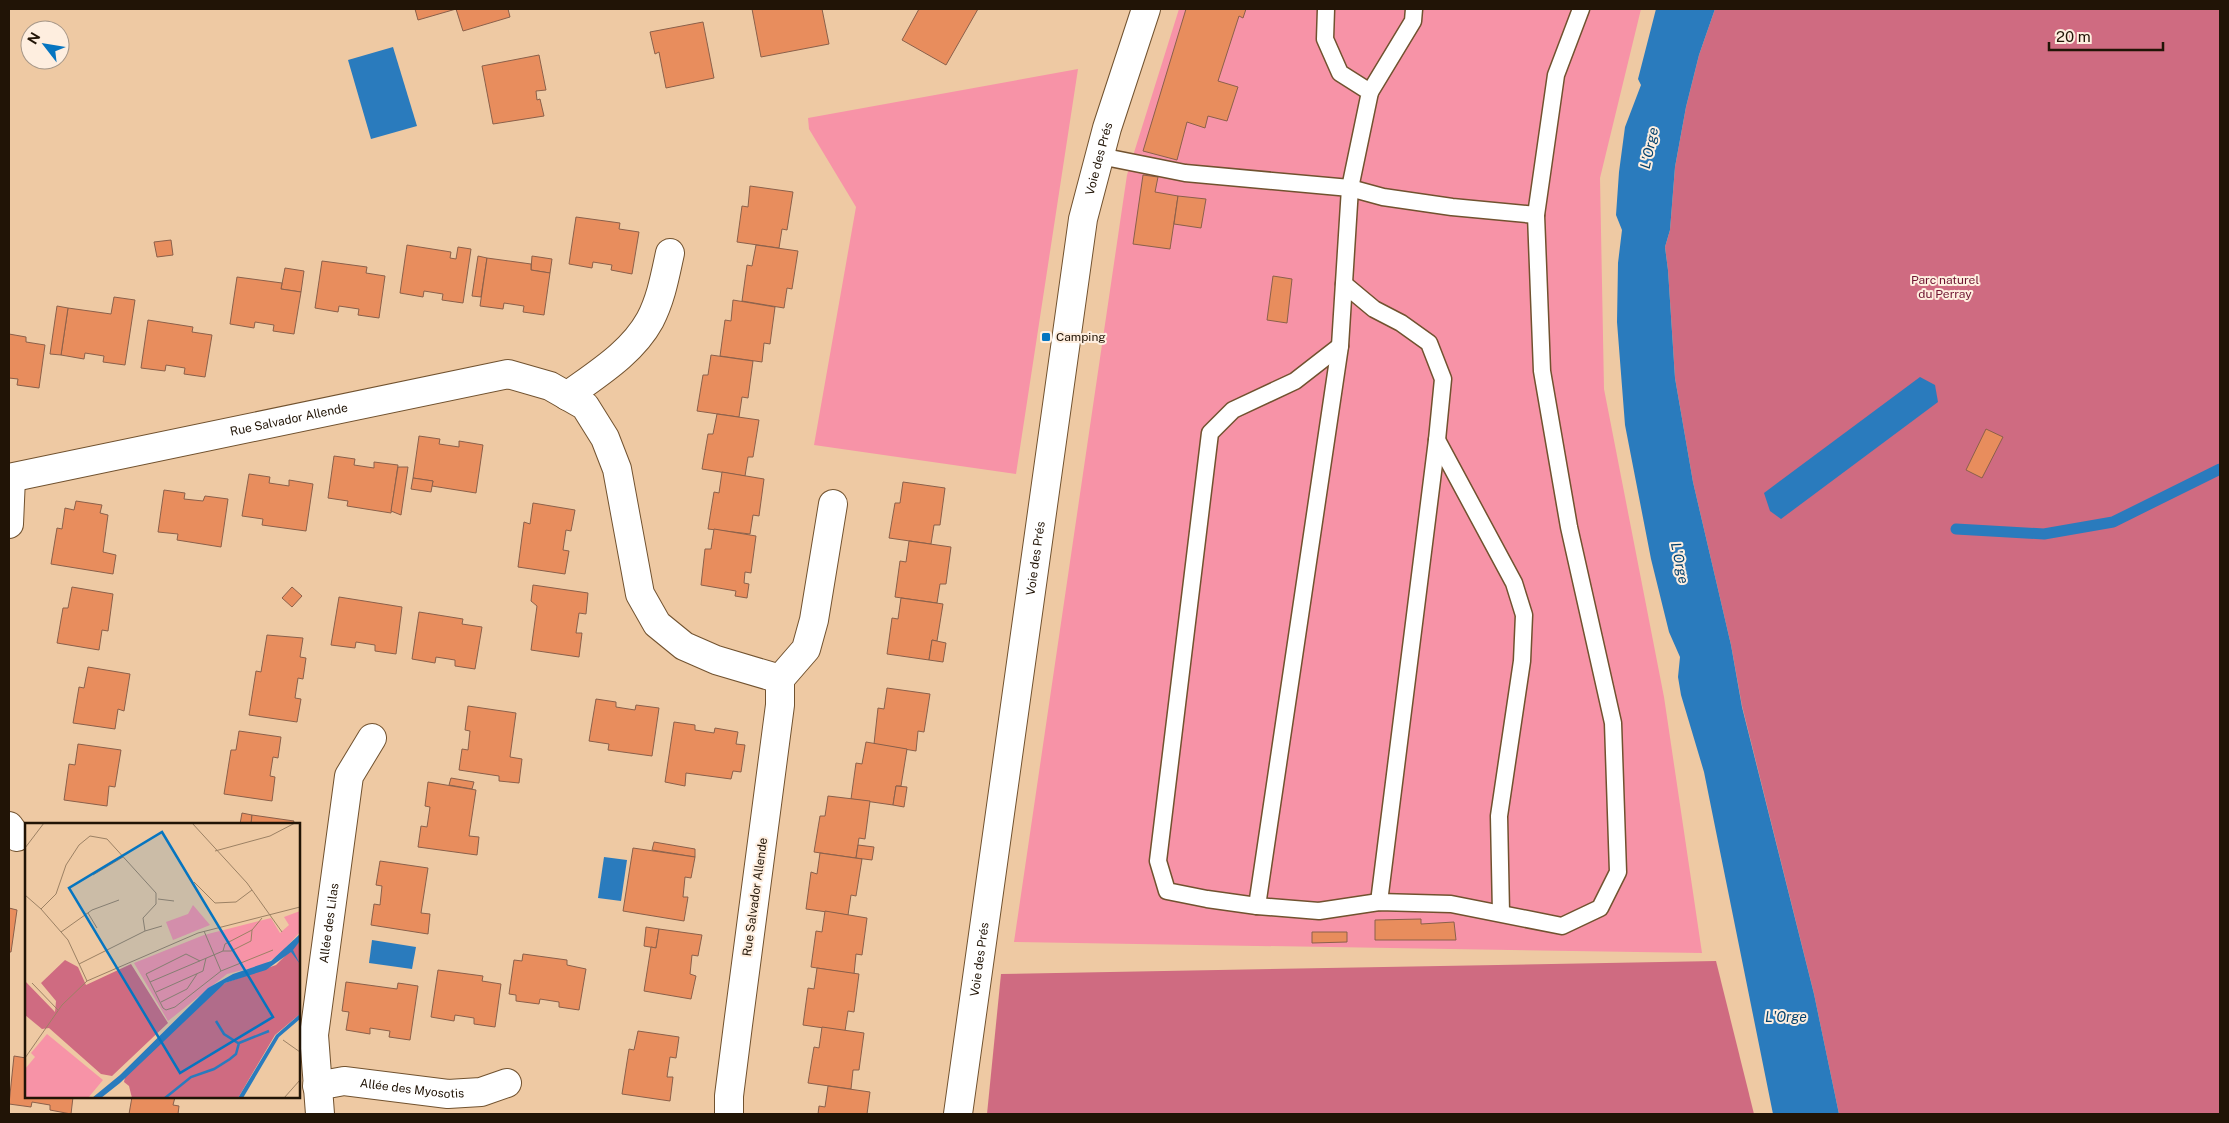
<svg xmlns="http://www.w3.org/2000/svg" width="2229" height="1123" font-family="'Public Sans',sans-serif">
  <rect width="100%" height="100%" fill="#eec9a3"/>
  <!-- green -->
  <g fill="#f793a7">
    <path d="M1179 9H1641L1600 178 1604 389 1664 697 1702 953 1014 942 1127 175Z"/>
    <path d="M1078 69 1016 474 814 445 856 207 809 129 808 118Z"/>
  </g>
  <!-- forest -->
  <g fill="#cf6b81">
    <path d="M1715 9H2220V1114H1839L1814 994 1742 706 1731 645 1693 482 1675 378 1668 270 1665 247 1670 230 1675 167 1686 107 1699 55Z"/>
    <path d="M1716 961 1754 1114H987L1001 974Z"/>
  </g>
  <!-- water -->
  <g fill="#2a7bbd">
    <path d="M1656 9H1715L1699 55 1686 107 1675 167 1670 230 1665 247 1668 270 1675 378 1693 482 1731 645 1742 707 1814 994 1839 1114H1773L1704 772 1681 695 1678 677 1680 657 1669 632 1651 559 1625 425 1617 322 1618 263 1622 230 1616 215 1619 172 1625 127 1641 85 1638 79Z"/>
    <path d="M393 47 417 126 371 139 348 60Z"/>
    <path d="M1920 377 1935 385 1938 402 1781 519 1770 511 1764 493Z"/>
    <path d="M604 857 627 860 621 901 598 898Z"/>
    <path d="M372 940 416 947 412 969 369 963Z"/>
  </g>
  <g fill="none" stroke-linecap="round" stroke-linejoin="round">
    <!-- stream -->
    <path stroke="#2a7bbd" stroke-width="11" d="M1956 529 2044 534 2113 522 2220 469"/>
  </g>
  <!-- building -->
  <g fill="#e88d5d" stroke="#8b604a">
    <path d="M415 9H508L510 17 463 31 456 9 418 20Z"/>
    <path d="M752 9H822L829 44 761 57Z"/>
    <path d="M919 9H978L946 65 902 40Z"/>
    <path d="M1186 9H1246L1243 18 1239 16 1218 81 1238 87 1227 121 1208 116 1205 128 1187 122 1177 160 1143 151Z"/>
    <path d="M703 22 714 78 666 88 659 52 655 54 650 32Z"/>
    <path d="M539 55 546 90 536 91 537 100 540 99 544 116 493 124 482 66Z"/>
    <path d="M1143 175 1158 177 1155 192 1178 196 1170 249 1133 244Z"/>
    <path d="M750 186 793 192 787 230 782 229 779 248 737 242 742 206 748 207Z"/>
    <path d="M1178 196 1206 199 1201 228 1174 224Z"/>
    <path d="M576 217 620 223 619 229 639 232 632 274 611 270 612 265 593 262 592 268 569 264Z"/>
    <path d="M171 240 173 255 157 257 154 242Z"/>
    <path d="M407 245 451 252 450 258 456 259 458 247 471 249 463 303 442 300 443 294 424 291 423 297 400 293Z"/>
    <path d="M756 245 798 251 792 289 787 288 784 308 742 301 747 265 752 266Z"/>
    <path d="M478 256 487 258 481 297 472 296Z"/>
    <path d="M532 256 552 259 550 273 531 270Z"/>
    <path d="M487 258 531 264V270L550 273 544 315 523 312 524 306 504 303 503 309 480 306Z"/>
    <path d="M322 261 367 267 366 273 385 276 379 318 358 315 359 309 339 306 338 312 315 308Z"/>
    <path d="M285 268 304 271 301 292 281 289Z"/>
    <path d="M1273 276 1292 279 1287 323 1267 320Z"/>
    <path d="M237 277 282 283 281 289 301 292 294 334 273 331 274 325 255 322 254 328 230 324Z"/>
    <path d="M114 297 135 300 125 365 103 362 104 356 85 353 84 359 61 355 68 308 111 314Z"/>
    <path d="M733 300 775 307 770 344 764 343 762 362 720 356 725 320 731 321Z"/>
    <path d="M57 306 68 308 61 355 50 354Z"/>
    <path d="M148 320 193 327 192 332 212 335 205 377 184 374 185 368 166 365 165 371 141 368Z"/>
    <path d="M9 334 26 337V342L45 345 39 388 17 385 18 379 9 378Z"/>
    <path d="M711 355 753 361 748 398 742 397 739 417 697 411 703 375H708Z"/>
    <path d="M717 414 759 420 753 457H748L745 476 702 469 708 434H713Z"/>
    <path d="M1986 429 2003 437 1982 478 1966 470Z"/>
    <path d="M419 436 440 439 439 444 459 447V441L483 445 476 493 432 486 433 481 413 478Z"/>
    <path d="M334 456 355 459 354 465 374 468V462L398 465 391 513 347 506 348 501 328 498Z"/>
    <path d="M398 467H408L401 515 391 511Z"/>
    <path d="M722 472 764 479 759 516 753 515 750 534 708 529 714 492 719 493Z"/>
    <path d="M249 474 270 477 269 483 289 486V480L313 484 306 531 262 525 263 519 242 516Z"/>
    <path d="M413 478 433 481 431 492 411 489Z"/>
    <path d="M903 482 945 488 940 525H934L931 544 889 538 895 503H900Z"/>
    <path d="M164 490 185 493 184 499 203 501 205 496 228 499 221 547 177 540 178 534 158 532Z"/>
    <path d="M76 501 102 505 100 513 108 515 103 552 116 555 113 574 51 564 57 528 62 529 65 508 74 510Z"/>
    <path d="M533 503 575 510 571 531 566 530 563 550 569 551 565 574 518 567 524 522 530 524Z"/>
    <path d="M714 529 756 536 751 573 745 572 744 583 749 584 747 598 735 596 736 591 701 585 705 549H711Z"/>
    <path d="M909 541 951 547 946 584H940L937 603 895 597 900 561 906 562Z"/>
    <path d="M533 585 588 593 586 614 579 613 576 633H582L579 657 531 650 537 606 531 601Z"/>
    <path d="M72 587 113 594 108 631 102 630 99 650 57 643 63 608H68Z"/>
    <path d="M292 587 302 596 292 607 282 598Z"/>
    <path d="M339 597 402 607 396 654 375 651V645L356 642 355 648 331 645Z"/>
    <path d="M901 598 943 604 937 641 932 640 929 660 887 654 892 618 898 619Z"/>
    <path d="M419 612 463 619 462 624 482 627 475 669 455 666V660L436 657 435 663 412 659Z"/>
    <path d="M267 635 303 638 300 657 306 658 303 679 298 678 295 698 301 699 297 722 249 715 256 671 261 672Z"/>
    <path d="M932 640 946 643 943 662 929 660Z"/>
    <path d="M88 667 130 674 124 711 118 709 115 729 73 723 79 687 84 688Z"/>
    <path d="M887 688 930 694 924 732 918 731 916 751 874 744 878 708 884 709Z"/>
    <path d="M596 699 616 702V707L635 710 636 705 659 708 652 756 608 750 609 744 589 741Z"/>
    <path d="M468 706 516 713 510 757 522 759 519 783 499 781V776L459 770 462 749 468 750 470 731 465 730Z"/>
    <path d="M674 722 695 725V730L714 733 715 728 738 732 736 744 745 745 741 772 733 771 731 779 686 773 685 786 665 782Z"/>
    <path d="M239 731 281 737 278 758 273 757 270 776 275 777 272 801 224 794 231 750H236Z"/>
    <path d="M866 742 907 749 901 786H896L893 805 851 799 856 763 862 764Z"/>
    <path d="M78 744 121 750 115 787 109 786 107 806 64 800 69 764 75 765Z"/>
    <path d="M451 778 474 782 472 789 449 785Z"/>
    <path d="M428 782 476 790 469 836 479 837 477 855 418 847 421 826 427 827 430 807 425 806Z"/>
    <path d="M896 786 907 787 904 807 893 805Z"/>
    <path d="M828 796 870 801 865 839 859 838 856 858 814 852 820 816H825Z"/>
    <path d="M242 813 252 815 251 824H240Z"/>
    <path d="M252 815 294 821 293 824H251Z"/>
    <path d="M654 842 695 849V857L652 850Z"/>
    <path d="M858 845 874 847 872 860 856 858Z"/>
    <path d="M633 848 695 857 691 878 685 877 683 897H688L684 921 623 911Z"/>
    <path d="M820 853 862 859 856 896 851 895 848 915 806 909 811 872 817 874Z"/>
    <path d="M380 861 428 868 421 913 430 914 428 934 371 925 374 904 380 905 382 886 376 885Z"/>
    <path d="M9 908 17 910 11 952H9Z"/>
    <path d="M825 911 867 918 862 955 856 954 854 974 811 967 816 931 822 932Z"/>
    <path d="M1421 919V924L1454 922 1456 940H1375V920Z"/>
    <path d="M646 927 659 929 656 948 644 946Z"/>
    <path d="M659 929 702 935 698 956 692 955 690 974 696 976 691 999 644 991 651 947 656 948Z"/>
    <path d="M1312 932H1347V942L1312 943Z"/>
    <path d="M523 954 567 960V965L586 969 579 1010 559 1007V1002L540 999 539 1004 516 1001V995L509 994 514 960 522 961Z"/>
    <path d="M817 968 859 974 854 1012 848 1011 845 1031 803 1025 808 988 814 989Z"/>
    <path d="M438 970 483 976 482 981 501 984 495 1027 474 1024V1018L455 1015 454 1021 431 1017Z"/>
    <path d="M346 982 397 989 398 983 418 986 410 1040 389 1037 390 1031 370 1028V1034L346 1030 349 1012 342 1011Z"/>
    <path d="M822 1027 864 1033 859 1070H853L851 1089 808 1083 814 1047 819 1048Z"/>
    <path d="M638 1031 679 1037 676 1058 670 1057 667 1077H673L670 1101 622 1094 629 1049 634 1050Z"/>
    <path d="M14 1056 26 1058V1097H73L71 1114 50 1110V1105L32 1102 31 1107 9 1104Z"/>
    <path d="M828 1086 870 1092 867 1114H818L819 1106 825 1107Z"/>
    <path d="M132 1097H175L173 1105 179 1106 178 1114H129Z"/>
  </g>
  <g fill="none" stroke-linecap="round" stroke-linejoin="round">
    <!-- lane casing -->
    <g stroke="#71522f" stroke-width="19">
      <g id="lane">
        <path d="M1370 92 1413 21 1414 9"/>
        <path d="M1100 156 1185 173 1350 188 1383 197 1452 207 1536 215"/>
        <path d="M1344 284 1374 309 1401 323 1429 343 1443 379 1437 440 1379 902"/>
        <path d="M1340 346 1295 381 1233 410 1210 433 1158 861 1167 891 1207 899 1257 906 1319 911 1379 902 1451 904 1562 926 1600 908 1618 872 1613 723 1569 527 1542 371 1536 215 1556 75 1581 9"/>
        <path d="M1437 440 1514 583 1524 615 1522 661 1499 816 1501 913"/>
        <path d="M1257 906 1340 346 1350 188 1370 92 1340 73 1325 39 1326 9"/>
      </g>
    </g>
    <!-- street casing -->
    <g stroke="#71522f" stroke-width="30">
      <g id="street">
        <path d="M567 396C597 374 632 353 650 320 661 299 665 276 670 253"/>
        <path id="s1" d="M9 478 508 374 550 386 585 406 605 438 617 469 640 594 657 624 684 646 716 660 780 679V705L738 1025 729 1096V1114"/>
        <path d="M9 524 11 478"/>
        <path d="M780 679 806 649 814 620 833 504"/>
        <path d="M9 826 17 837"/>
        <path id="s2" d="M317 1086 344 1081 448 1094 481 1092 507 1083"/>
        <path id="s3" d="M320 1114 314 1035 349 776 372 738"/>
        <path id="s4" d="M958 1114 1083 219 1107 128 1146 9"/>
      </g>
    </g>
    <!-- lane -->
    <use href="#lane" stroke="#fff" stroke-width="16"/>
    <!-- street -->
    <use href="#street" stroke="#fff" stroke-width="28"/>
  </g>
  <!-- markers -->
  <rect fill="#0675c0" stroke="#feeedf" stroke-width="2" x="1041" y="332" width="10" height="10" rx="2.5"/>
  <g text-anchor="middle" stroke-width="4" stroke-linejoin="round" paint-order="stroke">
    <!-- street labels -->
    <g font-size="12" fill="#211406" stroke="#feeedf">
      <text dy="4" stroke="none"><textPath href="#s4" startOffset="966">Voie des Prés</textPath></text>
      <text dy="4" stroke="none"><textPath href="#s1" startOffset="286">Rue Salvador Allende</textPath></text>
      <text dy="4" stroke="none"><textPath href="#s4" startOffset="561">Voie des Prés</textPath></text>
      <text transform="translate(755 897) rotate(-82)" y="4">Rue Salvador Allende</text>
      <text dy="4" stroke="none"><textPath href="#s3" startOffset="192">Allée des Lilas</textPath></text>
      <text dy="4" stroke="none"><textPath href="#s4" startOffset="156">Voie des Prés</textPath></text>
      <text dy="4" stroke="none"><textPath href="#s2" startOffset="96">Allée des Myosotis</textPath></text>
    </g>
    <!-- park labels -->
    <g font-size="12" fill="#6e1230" stroke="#feeedf">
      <text x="1945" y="284">Parc naturel<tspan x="1945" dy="14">du Perray</tspan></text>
    </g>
    <!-- poi labels -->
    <g font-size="12" fill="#211406" stroke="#feeedf" text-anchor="start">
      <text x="1056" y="341">Camping</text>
    </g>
    <!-- water labels -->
    <g font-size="14" font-style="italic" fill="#02406d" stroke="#feeedf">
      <text transform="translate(1649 148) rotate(-78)" y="5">L'Orge</text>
      <text transform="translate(1680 563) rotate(78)" y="5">L'Orge</text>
      <text x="1786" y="1022">L'Orge</text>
    </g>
  </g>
  <!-- overview -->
  <g transform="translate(25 823)">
    <rect width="275" height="275" fill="#eec9a3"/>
    <path d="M168 82 185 102 148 117 141 99 163 91ZM275 88V109L254 132 238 142 202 151 143 198 109 140 179 112 246 95 255 110 264 102 259 94ZM22 211 78 257 63 275H0V246L10 234 6 230Z" fill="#f793a7"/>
    <path d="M275 118V191L250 212 213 275H107L104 263 99 259 100 254 182 174 200 160 251 142ZM40 137 53 144 61 162 106 141 143 200 87 253 76 251 24 205 17 206 0 192V158L30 189 31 178 16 160Z" fill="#cf6b81"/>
    <path d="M275 111V118L268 127 275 141 266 129 241 147 200 160 95 260 76 275H67L95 252 183 165 208 151 246 138ZM275 191V196L254 214 218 275H213L251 212Z" fill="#2a7bbd"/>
    <path fill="none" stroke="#2a7bbd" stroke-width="2.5" d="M191 198 199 211 213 220M140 275 166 254 189 246 205 236 211 231 214 220 244 208"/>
    <path fill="none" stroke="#9c8164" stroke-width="1" d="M167 0 222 60 257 109M0 25 19 0M190 28 245 13 270 0M68 52 98 34M169 59 190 80 211 79 227 67M0 72 16 86 43 117 62 158M133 76 149 78M16 86 31 71 41 42 54 22 65 13 82 16 131 70V81L118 95 120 108 54 141M63 90 72 105M120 108 137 103M179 108 196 148M36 109 67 87 94 77M198 128H206L226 118 227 107M175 138 161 131 121 151 138 185 141 187 150 184 196 148 248 127M125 159 198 128 200 121 227 107 237 95M7 160 33 187M131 169 178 148 181 135M136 179 162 166 172 151M258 217 275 229M0 235 37 182 62 158 173 110 275 84M259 275 275 257"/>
    <path fill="#0675c0" fill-opacity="0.15" stroke="#0675c0" stroke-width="2.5" d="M137 9 248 194 155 250 44 65Z"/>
    <rect width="275" height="275" fill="none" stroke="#211406" stroke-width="2.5"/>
  </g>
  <!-- border -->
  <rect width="2229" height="1123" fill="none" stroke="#211406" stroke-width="20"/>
  <!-- north arrow -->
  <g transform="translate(45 45) rotate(301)"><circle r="24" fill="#feeedf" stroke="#a69788"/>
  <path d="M0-4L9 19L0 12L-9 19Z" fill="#0675c0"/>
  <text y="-8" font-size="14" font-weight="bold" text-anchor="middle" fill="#211406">N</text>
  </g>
  <!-- scale -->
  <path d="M2049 42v8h114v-8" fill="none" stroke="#211406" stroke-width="2.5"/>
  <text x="2056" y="42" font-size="15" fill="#211406" stroke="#feeedf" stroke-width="4" paint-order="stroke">20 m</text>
</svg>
